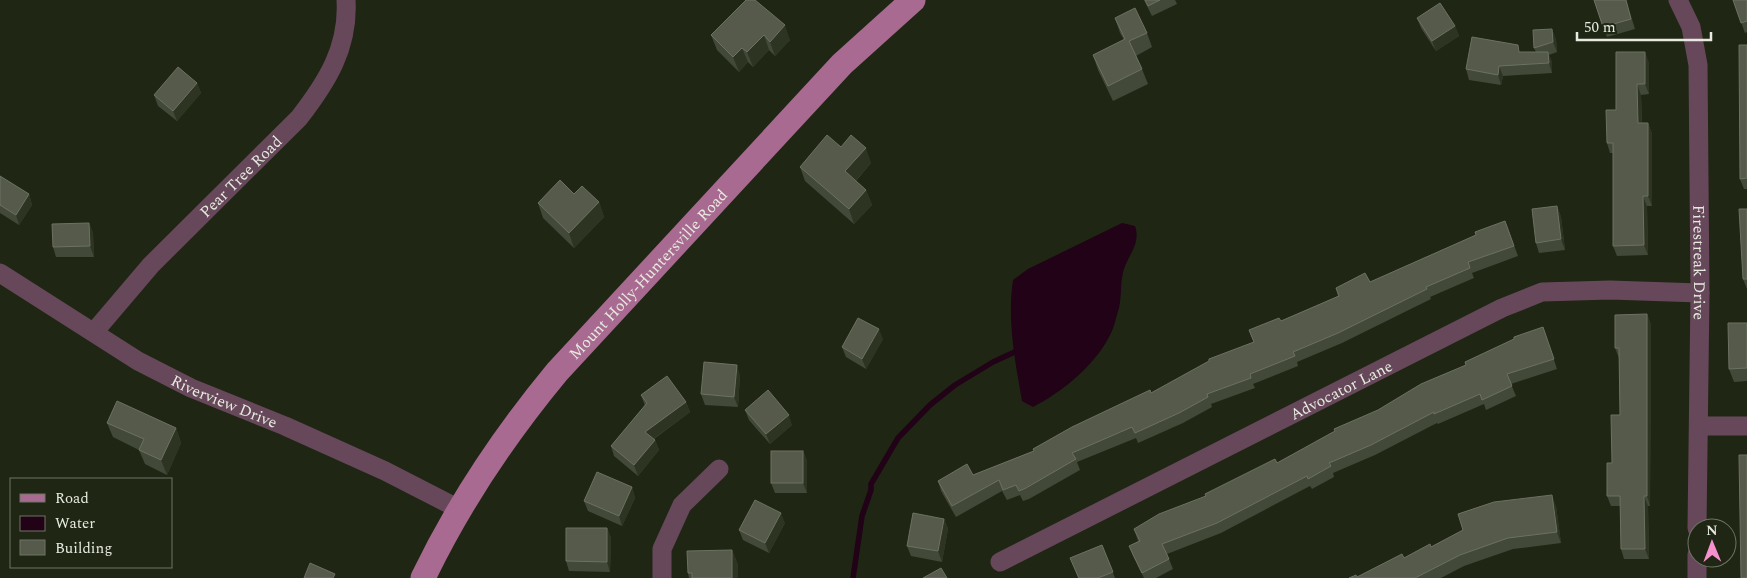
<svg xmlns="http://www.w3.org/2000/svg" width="1747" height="578" font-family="Spectral,serif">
  <rect width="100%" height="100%" fill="#202614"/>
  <!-- water -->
  <path fill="#210217" d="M1122 223 1135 226C1141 243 1129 254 1124 269 1120 281 1122 295 1119 308 1116 317 1114 329 1109 337 1094 366 1062 392 1033 407L1022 401C1015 361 1007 320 1013 280L1028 269Z"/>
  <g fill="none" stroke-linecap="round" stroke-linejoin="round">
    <!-- stream -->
    <path stroke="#210217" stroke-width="5.5" d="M853 578 862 516 871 490V484L898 438 930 405 955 385 993 362 1019 350"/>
    <!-- minor -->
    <g stroke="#66485a" stroke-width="19">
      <path id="s1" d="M1678 0 1691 27 1698 65 1700 293 1697 528"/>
      <path id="s2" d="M0 273 138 361 191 388 285 426 385 471 459 509"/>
      <path id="s3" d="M94 332 151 265 299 118C327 82 349 47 346 0"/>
      <path d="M1699 426H1747"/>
      <path id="s4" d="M1000 562 1502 308 1542 292 1610 290 1700 293"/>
      <path d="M662 578V549L682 505 719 469"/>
      <path d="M1697 578V554"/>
    </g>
    <!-- major -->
    <path stroke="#a86a90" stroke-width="25" id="s5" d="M423 578C459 503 504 436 557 372L842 64 913 0"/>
  </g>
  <!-- wall -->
  <g fill="#434938">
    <path d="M746 0 790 40 775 56 769 50 753 67 748 62 739 72 717 50 711 35Z"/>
    <path d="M1144 0H1175L1177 4 1152 16Z"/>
    <path d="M1594 0H1626L1635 29 1607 37Z"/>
    <path d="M1733 0H1747V32L1745 33Z"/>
    <path d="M1115 18 1147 33 1152 47 1136 56 1142 69 1148 84 1113 101 1098 70 1093 55 1124 40 1120 33Z"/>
    <path d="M1417 18 1455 26 1459 36 1436 51 1421 28Z"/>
    <path d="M1552 29 1556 40 1557 52 1549 55 1552 62V73L1503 76 1501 85 1469 80 1466 69 1521 52H1536L1534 48Z"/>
    <path d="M1747 45V189H1744L1740 179Z"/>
    <path d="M1649 62V94L1641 95 1642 123H1648L1652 134V206H1647L1648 255 1617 256 1613 246V153H1610L1607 143 1616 110Z"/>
    <path d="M197 83 201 93 177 121 158 106 154 95Z"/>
    <path d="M841 147 871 163 856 181 866 190 872 205 854 224 805 181 800 167Z"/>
    <path d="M0 176 29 194 32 205 19 225 0 213Z"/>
    <path d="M574 194 599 202 604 217 574 248 543 218 538 203Z"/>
    <path d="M1557 206 1561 217 1565 250 1539 253 1536 243Z"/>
    <path d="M1747 209V289L1743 279Z"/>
    <path d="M1505 221 1518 256 1472 273 1474 278 1430 297 1431 299 1342 343 1297 362 1298 366 1253 384 1255 388 1211 404 1212 407 1183 423 1138 443 1136 438 1077 462 1080 470 1029 499 1023 501 1020 495 1007 500 1002 491 956 517 941 491 938 481 973 475 1033 451 1254 342 1249 330 1281 321 1338 296 1336 288 1370 282 1476 235Z"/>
    <path d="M89 223 93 233 94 257H56L53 247Z"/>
    <path d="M1647 314 1651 325 1650 506H1648L1649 559H1624L1621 549 1620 506H1611L1607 496 1620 415 1619 358 1615 348Z"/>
    <path d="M1747 323V381L1734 382 1729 369Z"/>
    <path d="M1543 327 1557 369 1511 384 1516 396 1486 410 1484 404 1438 424 1437 423 1375 455 1333 473 1334 477 1312 489 1310 486 1221 533 1167 554 1173 569 1156 578H1144L1133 556 1129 546 1138 541 1134 529 1277 463 1378 410Z"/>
    <path d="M883 339 866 369 846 357 842 347Z"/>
    <path d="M740 375 738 407 705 405 701 394Z"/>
    <path d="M641 395 686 402 690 412 654 439 655 440 659 450 638 476 614 456 611 446 645 406Z"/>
    <path d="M745 410 792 425 770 444 749 420Z"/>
    <path d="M107 423 176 428 181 443 167 475 145 464 139 450 113 437Z"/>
    <path d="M803 451 807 461V493H775L771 483Z"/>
    <path d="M632 487 635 498 622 526 588 511 584 501Z"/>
    <path d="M1556 506 1561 543 1513 549 1464 566 1441 578H1349L1357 577 1431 547Z"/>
    <path d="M944 519 948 529 942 562 911 556 907 546Z"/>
    <path d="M785 523 769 553 743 540 739 530Z"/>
    <path d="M607 528 611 538 610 572 569 571 566 561Z"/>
    <path d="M1102 545 1115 578H1078L1070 558Z"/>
    <path d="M732 550 738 565V578H689L688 573Z"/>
  </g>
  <!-- shaded-wall -->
  <g fill="#2e3422">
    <path d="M785 25 790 40 775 56 770 42Z"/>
    <path d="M1455 26 1459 36 1436 51 1432 41Z"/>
    <path d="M1552 29 1556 40 1557 52 1553 42Z"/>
    <path d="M764 35 769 50 753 67 747 52Z"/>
    <path d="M742 48 748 62 739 72 733 57Z"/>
    <path d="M1548 52 1552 62V73L1549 63Z"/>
    <path d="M1645 52 1649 62V94L1645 84Z"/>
    <path d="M1499 66 1503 76 1501 85 1498 75Z"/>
    <path d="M197 83 201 93 177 121 173 111Z"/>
    <path d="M1637 84 1641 95 1642 134 1638 123Z"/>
    <path d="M1648 123 1652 134V206L1648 196Z"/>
    <path d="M866 148 871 163 851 186 845 171Z"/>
    <path d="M866 190 872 205 854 224 849 209Z"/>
    <path d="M29 194 32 205 19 225 16 215Z"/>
    <path d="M1643 196 1647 206 1648 255 1644 245Z"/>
    <path d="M599 202 604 217 574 248 569 233Z"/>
    <path d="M1557 206 1561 217 1565 250 1561 239Z"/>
    <path d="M89 223 93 233 94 257 90 246Z"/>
    <path d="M1647 314 1651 325 1650 506 1647 496Z"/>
    <path d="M879 329 883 339 866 369 862 359Z"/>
    <path d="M737 365 740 375 738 407 734 397Z"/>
    <path d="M686 402 690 412 649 442 645 432Z"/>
    <path d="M789 415 792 425 770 444 766 434Z"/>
    <path d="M176 428 181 443 167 475 161 460Z"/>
    <path d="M655 440 659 450 638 476 634 465Z"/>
    <path d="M803 451 807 461V493L803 483Z"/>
    <path d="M632 487 635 498 622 526 619 516Z"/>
    <path d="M1552 495 1556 506 1561 543 1557 532Z"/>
    <path d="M1644 496 1648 506 1649 559 1645 549Z"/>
    <path d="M781 513 785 523 769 553 765 543Z"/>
    <path d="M944 519 948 529 942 562 938 551Z"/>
    <path d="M607 528 611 538 610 572 607 562Z"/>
    <path d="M732 550 738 565V578H732Z"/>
  </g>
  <!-- building -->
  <g fill="#555a4a" stroke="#6c7161">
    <path d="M746 0H755L785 25 770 42 764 35 747 52 742 48 733 57 711 35Z"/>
    <path d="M1145 0H1160L1148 6Z"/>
    <path d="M1594 0H1626L1631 19 1603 27Z"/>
    <path d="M1733 0H1747V21L1741 23Z"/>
    <path d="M1440 3 1455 26 1432 41 1417 18Z"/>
    <path d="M1135 8 1147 33 1129 41 1142 69 1108 86 1093 55 1125 39 1115 18Z"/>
    <path d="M1552 29 1553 42 1534 48 1533 30Z"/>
    <path d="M1472 37 1518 45 1519 52H1548L1549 63 1499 66 1498 75 1466 69Z"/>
    <path d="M1739 45H1747V178L1740 179Z"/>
    <path d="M1616 52H1645V84H1637L1638 123H1648V196H1643L1644 245 1613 246V143H1607L1606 110H1616Z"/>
    <path d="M178 67 197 83 173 111 154 95Z"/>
    <path d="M827 135 841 147 851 135 866 148 845 171 866 190 849 209 800 167Z"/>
    <path d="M0 176 29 194 16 215 0 205Z"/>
    <path d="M560 180 574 194 582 186 599 202 569 233 538 203Z"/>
    <path d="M1557 206 1561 239 1536 243 1532 209Z"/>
    <path d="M1739 209H1747V279H1743Z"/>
    <path d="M1505 221 1514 246 1468 262 1470 268 1426 287 1427 289 1338 333 1293 352 1295 356 1250 374 1251 378 1207 394 1208 397 1179 413 1135 433 1132 427 1072 453 1076 459 1026 488 1019 491 1016 485 1003 490 999 480 952 506 938 481 967 464 973 475 1034 451 1033 449 1072 427 1150 390 1151 393 1209 361V359L1254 342 1249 330 1279 318 1281 321 1339 296 1336 288 1365 273 1370 282 1476 235 1475 232Z"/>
    <path d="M89 223 90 246 53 247 52 224Z"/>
    <path d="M1647 314V496H1644L1645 549H1621L1620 496H1607V463H1612L1611 415H1620L1619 348H1615V315Z"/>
    <path d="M858 318 879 329 862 359 842 347Z"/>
    <path d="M1728 323H1747V368L1729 369Z"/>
    <path d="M1543 327 1554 359 1507 374 1512 386 1482 400 1480 394 1434 414V412L1371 445 1329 463 1331 466 1308 479 1307 476 1217 523 1162 544 1169 559 1142 573 1129 546 1140 541 1134 529 1159 514 1206 496 1205 494 1275 459 1277 463 1335 431 1334 429 1378 410 1421 384 1466 365 1465 362 1514 339V337Z"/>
    <path d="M704 362 737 365 734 397 701 394Z"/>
    <path d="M667 376 686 402 645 432 655 440 634 465 611 446 647 403 641 395Z"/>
    <path d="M768 390 789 415 766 434 745 410Z"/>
    <path d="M117 401 176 428 161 460 139 450 144 439 107 423Z"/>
    <rect x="771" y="451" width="32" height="32"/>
    <path d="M1739 455H1747V578H1741Z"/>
    <path d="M597 472 632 487 619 516 584 501Z"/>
    <path d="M1552 495 1557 532 1508 538 1460 555 1415 578H1349L1356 575 1357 577 1402 554 1404 558 1430 544 1431 547 1463 530 1458 514 1494 502Z"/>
    <path d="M755 500 781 513 765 543 739 530Z"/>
    <path d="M913 513 944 519 938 551 907 546Z"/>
    <path d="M566 528H607V562L566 561Z"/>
    <path d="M1102 545 1113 572 1098 578H1079L1070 558Z"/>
    <path d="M732 550V578H692V573H688L687 551Z"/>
    <path d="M310 563 335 574 333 578H304Z"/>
    <path d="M941 568 947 578H923Z"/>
  </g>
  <g text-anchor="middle" stroke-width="5" stroke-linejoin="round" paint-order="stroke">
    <!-- street labels -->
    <g font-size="16" fill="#e6eadf" stroke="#202614">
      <text dy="6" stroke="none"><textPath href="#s3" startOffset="214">Pear Tree Road</textPath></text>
      <text dy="6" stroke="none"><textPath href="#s1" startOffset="266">Firestreak Drive</textPath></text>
      <text dy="6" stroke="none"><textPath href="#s5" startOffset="380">Mount Holly-Huntersville Road</textPath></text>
      <text dy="6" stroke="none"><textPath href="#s4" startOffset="382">Advocator Lane</textPath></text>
      <text dy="6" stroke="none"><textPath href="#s2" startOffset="259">Riverview Drive</textPath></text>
    </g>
  </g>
  <!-- legend -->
  <rect x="10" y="478" width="162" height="90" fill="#202614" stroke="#6f7465"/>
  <rect x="20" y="494" width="25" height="8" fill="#a86a90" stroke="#6f7465"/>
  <text x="55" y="503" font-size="15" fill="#e6eadf">Road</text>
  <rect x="20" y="516" width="25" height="15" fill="#210217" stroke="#6f7465"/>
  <text x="55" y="528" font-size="15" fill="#e6eadf">Water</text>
  <rect x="20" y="540" width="25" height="15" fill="#555a4a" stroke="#6f7465"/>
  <text x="55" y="553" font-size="15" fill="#e6eadf">Building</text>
  <!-- north arrow -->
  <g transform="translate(1712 543) rotate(359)"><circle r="24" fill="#202614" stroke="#6f7465"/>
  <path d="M0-4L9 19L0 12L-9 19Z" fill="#f690cf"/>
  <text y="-8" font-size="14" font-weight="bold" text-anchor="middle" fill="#e6eadf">N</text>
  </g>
  <!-- scale -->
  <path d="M1577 32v8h134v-8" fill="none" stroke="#e6eadf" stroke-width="2.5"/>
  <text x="1584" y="32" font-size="15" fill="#e6eadf" stroke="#202614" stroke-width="4" paint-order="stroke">50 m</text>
</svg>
